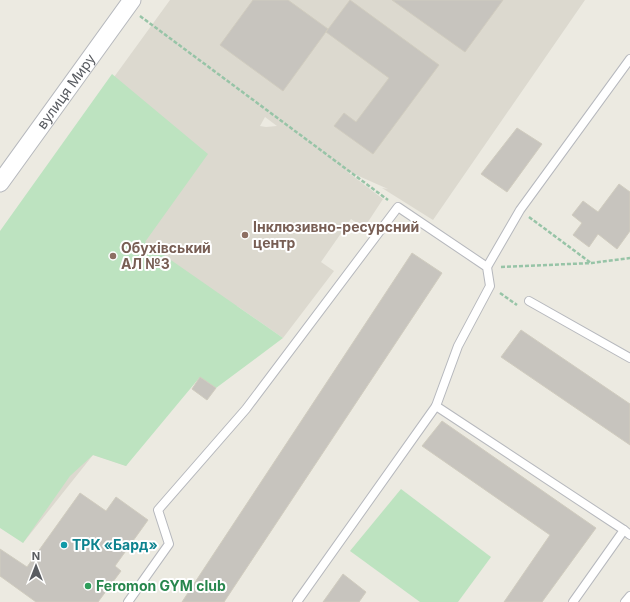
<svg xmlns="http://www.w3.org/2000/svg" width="630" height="602" font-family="Inter,sans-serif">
  <rect width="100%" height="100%" fill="#eceae1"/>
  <!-- education -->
  <path fill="#dcd9cf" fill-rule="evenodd" d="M170 0H585L433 220 382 188 388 189 345 170 383 199 364 228 351 219 321 262 334 271 283 338 237 306 126 466 93 455 23 543 0 234ZM265 117 277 126 266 127 260 126Z"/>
  <!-- green -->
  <g fill="#bde3c0">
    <path d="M112 74 208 154 145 242 283 338 216 388 200 377 126 466 93 455 70 476 23 543 0 528V231Z"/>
    <path d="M401 489 491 557 458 602H420L350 551Z"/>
  </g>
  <!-- building -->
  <g fill="#c7c4be" stroke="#d0ccbf">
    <path d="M253 0H288L328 29 283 91 220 45Z"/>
    <path d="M350 0 439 65 373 154 334 126 344 113 356 122 389 78 326 32Z"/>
    <path d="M392 0H503L465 52Z"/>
    <path d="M517 128 542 144 507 192 481 174Z"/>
    <path d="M619 184 630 192V231L617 249 598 234 589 247 573 235 582 223 572 215 583 201 598 212Z"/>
    <path d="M412 253 442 273 224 602H182Z"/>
    <path d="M521 330 630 404V445L501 357Z"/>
    <path d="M200 377 216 388 207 400 192 389Z"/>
    <path d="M442 421 596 528 542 602H504L550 535 422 446Z"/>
    <path d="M80 493 106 511 116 497 148 520 115 566 121 571 98 602H36L0 576V549L27 567Z"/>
    <path d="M343 574 366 592 359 602H323Z"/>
  </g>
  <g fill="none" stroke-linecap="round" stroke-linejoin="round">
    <!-- service casing -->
    <g stroke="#b6b8bd" stroke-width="10">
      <g id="service">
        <path d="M487 267 520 210 630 59"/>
        <path d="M529 301 630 358"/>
        <path d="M436 406 624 530 630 535"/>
        <path d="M128 602 169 544 158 510 246 409 398 207 487 267 490 286 458 346 436 406 297 602"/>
        <path d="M573 602 624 530"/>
        <path d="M625 602 630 596"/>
      </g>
    </g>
    <!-- minor casing -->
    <g stroke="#b6b8bd" stroke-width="19">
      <g id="minor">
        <path id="s1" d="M0 183 132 0"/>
      </g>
    </g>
    <!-- path -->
    <g stroke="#97c4a7" stroke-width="2.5" stroke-dasharray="4 2" stroke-linecap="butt">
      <path d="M140 16 388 200"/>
      <path d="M529 217 591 263"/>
      <path d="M501 267 592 263 630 258"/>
      <path d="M500 293 517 305"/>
    </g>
    <!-- service -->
    <use href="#service" stroke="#fff" stroke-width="8"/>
    <!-- minor -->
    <use href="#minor" stroke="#fff" stroke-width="17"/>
  </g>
  <!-- markers -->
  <g fill="#8d6e63" stroke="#fff" stroke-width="1.5">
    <circle cx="245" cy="235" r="4"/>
    <circle cx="113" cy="256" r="4"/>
  </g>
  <circle fill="#0f9aa8" stroke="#fff" stroke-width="1.5" cx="64" cy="545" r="4"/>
  <circle fill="#2e9e5b" stroke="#fff" stroke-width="1.5" cx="88" cy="586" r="4"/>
  <g text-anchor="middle" stroke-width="4" stroke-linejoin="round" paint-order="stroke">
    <!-- street labels -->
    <g font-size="14" fill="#595c61" stroke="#fff">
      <text dy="5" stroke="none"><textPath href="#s1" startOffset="113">вулиця Миру</textPath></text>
    </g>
    <!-- education labels -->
    <g font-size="14" font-weight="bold" fill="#785e54" stroke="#fff" text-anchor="start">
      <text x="253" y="232">Інклюзивно-ресурсний<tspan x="253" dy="16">центр</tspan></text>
      <text x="121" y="253">Обухівський<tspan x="121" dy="16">АЛ №3</tspan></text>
    </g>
    <!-- culture labels -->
    <g font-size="14" font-weight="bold" fill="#0d838f" stroke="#fff" text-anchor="start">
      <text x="72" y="550">ТРК «Бард»</text>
    </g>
    <!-- leisure labels -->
    <g font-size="14" font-weight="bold" fill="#27864d" stroke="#fff" text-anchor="start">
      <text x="96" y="591">Feromon GYM club</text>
    </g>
  </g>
  <!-- north arrow -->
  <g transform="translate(36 566)" stroke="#ffffff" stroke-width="3" paint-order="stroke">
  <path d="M0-3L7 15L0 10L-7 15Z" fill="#595c61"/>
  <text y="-6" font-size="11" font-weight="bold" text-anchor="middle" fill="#595c61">N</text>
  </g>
</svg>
